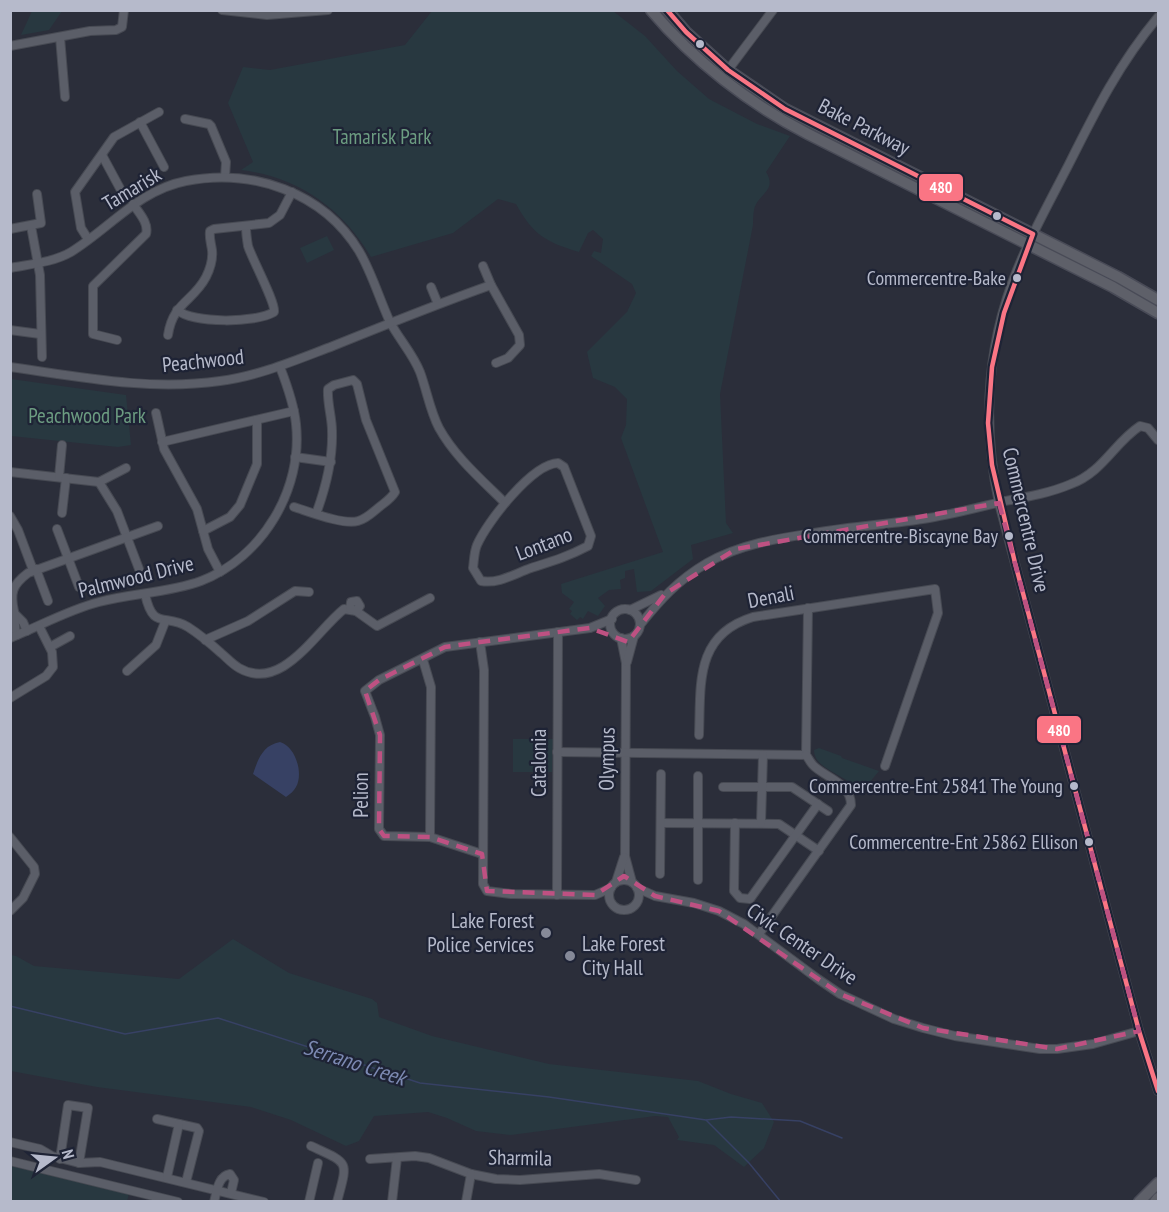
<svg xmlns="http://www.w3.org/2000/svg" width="1169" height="1212" font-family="'PT Sans Narrow',sans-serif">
  <rect width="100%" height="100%" fill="#2b2e3a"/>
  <!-- green -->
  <g fill="#283840">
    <path d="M32 11V10L62 11 49 30 21 35Z"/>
    <path d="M432 11H613L645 36 677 71 709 99 757 124 790 136 766 172C778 191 757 194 754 210 753 215 753 221 753 225L720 394 726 523 733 533 691 545 693 559 651 591 637 592 634 569 625 571V578L620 580 621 589 609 590 598 598 605 606 598 616 588 611 583 619 580 617 577 620 570 614 572 611 569 609 574 602 562 593 561 584 663 552 621 438 626 425 627 399 615 387 593 378 587 352 627 312 636 293 632 284 591 256 594 251 601 253 603 239 593 230 588 233 579 252C546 242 533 235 516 204L498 199 453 233 371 257C342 208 298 177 241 170L253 162 228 103 243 67 270 70 405 45Z"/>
    <path d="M327 236 334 250 307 263 300 248Z"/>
    <path d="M11 379 126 395 131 445 118 447 11 436Z"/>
    <path d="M513 739H553L552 772H513Z"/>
    <path d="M819 748 841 756 842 758 879 771 860 794C850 774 814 771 814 750Z"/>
    <path d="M233 939 289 973 372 999 377 1003 379 1017 432 1036 549 1064 698 1081 731 1094 762 1103 774 1122 764 1148 744 1167 714 1145 677 1140 679 1137 668 1117 655 1116 511 1135 476 1131 447 1118 428 1112 374 1116 359 1141 346 1146 291 1120 251 1107 97 1087 11 1071V955L16 956 34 966 179 979Z"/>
    <path d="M11 1166 129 1194 127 1201 11 1202Z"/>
  </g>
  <!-- water -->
  <path fill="#374164" d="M280 742C295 746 304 773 296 787 294 791 290 794 286 797L253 774C258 759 263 745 280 742Z"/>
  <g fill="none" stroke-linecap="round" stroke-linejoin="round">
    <!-- stream -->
    <g stroke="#374164" stroke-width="1.5">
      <path d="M10 1006 125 1034 218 1018 420 1083 549 1097 706 1120 749 1163 781 1202"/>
      <path d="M706 1120 731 1117 800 1121 842 1138"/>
    </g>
    <!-- minor casing -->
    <g stroke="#474a53" stroke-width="10">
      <g id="minor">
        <path d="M222 10 267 15 328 10"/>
        <path d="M1158 17C1119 64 1096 110 1069 164 1049 203 1027 242 1012 283 986 355 983 429 999 503L1139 1031 1158 1091"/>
        <path d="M60 37 65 97"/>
        <path d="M10 46 90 31 116 30 122 27 124 10"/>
        <path d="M728 70 773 10"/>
        <path d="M185 119 209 124 211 126 226 162 225 177"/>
        <path d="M140 122 164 167"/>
        <path d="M102 155 123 194"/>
        <path d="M31 226 40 275 42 357"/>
        <path d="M10 229 41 223 37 194"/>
        <path d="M88 239 81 228 75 192 114 137 159 112"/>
        <path d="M483 266 491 285 519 335 520 345 508 358 496 363"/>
        <path d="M10 268C31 264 54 262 71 252 110 228 139 190 186 181 252 168 323 192 359 251 372 273 379 298 390 322 399 339 413 354 420 372 427 391 430 411 439 428 455 457 482 480 505 503"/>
        <path d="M431 287 438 304"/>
        <path d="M177 310C194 324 256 323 274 312 276 303 252 259 248 246 247 240 246 233 246 227"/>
        <path d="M10 330 40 334"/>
        <path d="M168 335C173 302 193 302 206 277 210 269 213 259 212 250 211 243 209 238 210 231L214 229 269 223 280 215 292 192"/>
        <path d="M117 340 93 334V286L146 234C149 223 139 213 133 204"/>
        <path d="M10 367C80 377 149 391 220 381 259 376 296 360 333 346 385 325 437 304 491 285"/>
        <path d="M156 413 164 449 197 509 208 549 220 572"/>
        <path d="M162 442 294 411"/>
        <path d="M295 457 331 462"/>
        <path d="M558 463 564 467 591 536 588 546C567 557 553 561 531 568 514 574 499 584 481 581L473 568C474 561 474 552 477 545 487 522 532 464 558 463Z"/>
        <path d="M10 472 99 482 126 468"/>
        <path d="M59 477 62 445"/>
        <path d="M99 482 117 511 139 569"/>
        <path d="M294 507C310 512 343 525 358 521 366 519 372 513 378 508 384 503 391 499 395 492L366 420 357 384 353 380 334 385 328 389C327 403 332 417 332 431 333 460 326 487 316 514"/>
        <path d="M62 513 66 478"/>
        <path d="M10 516 18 530 33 570"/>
        <path d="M57 529 79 587"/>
        <path d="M203 531 230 517 240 505 257 464V420"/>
        <path d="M36 569 48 601"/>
        <path d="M145 594C153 631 165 613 188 627 199 634 211 644 221 653 227 658 232 664 239 668 282 693 316 631 344 609L356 611 377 626 430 598"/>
        <path d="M350 609 351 602 357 601 360 606 356 611"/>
        <circle cx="625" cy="624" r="15"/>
        <path d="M630 610 661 595"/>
        <path d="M15 614 23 622 27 631"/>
        <path d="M640 625C660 600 678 580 707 563 742 543 781 538 820 532 856 526 893 524 929 518 954 514 980 507 1005 501 1027 497 1050 493 1071 484 1103 472 1114 443 1140 426L1148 428 1158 440"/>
        <path d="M17 635C13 625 16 621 14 611 10 593 12 585 28 573L158 526"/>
        <path d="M10 638C40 626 68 610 99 602 133 593 168 593 201 581 263 557 303 489 296 424 294 404 287 385 280 367"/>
        <path d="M621 638 626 663 625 856 632 882"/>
        <path d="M205 640 248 621 295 591 309 592"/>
        <path d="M480 642 484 670 483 884 487 891 511 894 595 895 611 888"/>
        <path d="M50 647 70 636"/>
        <path d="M423 660 431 687 430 837"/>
        <path d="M627 662 634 636"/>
        <path d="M127 671 156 645 165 622"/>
        <path d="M10 698 46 676 53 667 52 652 39 626"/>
        <path d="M699 735C701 685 694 635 753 617L935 589 938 613 885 766"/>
        <path d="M557 752 806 755"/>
        <path d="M806 755 808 608"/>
        <path d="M723 787H792L828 811"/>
        <path d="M661 823 779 824 819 851"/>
        <path d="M735 823 734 891 740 898 750 899 818 804"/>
        <path d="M761 823 763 755"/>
        <path d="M10 837 34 867 35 874 23 898 10 911"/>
        <path d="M482 854 430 837 384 836 379 829 380 735 375 717 365 691 379 680 445 647 590 628 612 619"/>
        <path d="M660 874 661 774"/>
        <path d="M698 880V776"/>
        <circle cx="624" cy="895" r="15"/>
        <path d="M616 882 624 857"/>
        <path d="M637 888 655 896 694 903 719 911 744 924 818 979 840 994 894 1019 923 1028 955 1036 1040 1049H1057L1093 1044 1139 1031"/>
        <path d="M557 895 558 632"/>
        <path d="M759 934 851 805C851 784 829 779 815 767 811 764 809 759 806 755"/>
        <path d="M157 1119 197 1128 199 1131 186 1182"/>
        <path d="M10 1142 40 1149 52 1156 79 1163 100 1162 264 1202"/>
        <path d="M311 1146C350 1164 348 1160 337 1202"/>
        <path d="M60 1159 68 1105 88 1108 79 1163"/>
        <path d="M370 1159 415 1156 429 1158 471 1174 496 1179 520 1180 599 1174 636 1180"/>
        <path d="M10 1161 178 1202"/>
        <path d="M167 1177 179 1124"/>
        <path d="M214 1202C217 1191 218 1176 230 1174L234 1180 231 1193"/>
        <path d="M309 1202 318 1163"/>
        <path d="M392 1202 397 1158"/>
        <path d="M466 1202 471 1174"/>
      </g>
    </g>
    <!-- major casing -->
    <g stroke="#494b57" stroke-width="13">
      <g id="major">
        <path d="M651 10C694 61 750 104 808 134L1113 287 1158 313"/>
        <path d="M667 10 686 32 728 70 785 109 1118 277 1158 300"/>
        <path d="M1139 1202 1158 1183"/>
        <path d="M1155 1202 1158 1198"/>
      </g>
    </g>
    <!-- minor -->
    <use href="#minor" stroke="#5b5e68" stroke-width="8"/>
    <!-- major -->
    <use href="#major" stroke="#5e6069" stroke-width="10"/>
    <!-- bus-1 casing -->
    <g stroke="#1e2335" stroke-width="9">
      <path id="bus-1" d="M667 10 686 32 728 70 785 109 1033 234 1004 313 992 367 988 423 992 465 1015 563 1139 1031 1158 1091"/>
    </g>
    <!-- bus-1 -->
    <use href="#bus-1" stroke="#fa7584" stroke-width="4.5"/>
  </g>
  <!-- marked area -->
  <path fill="none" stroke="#be5182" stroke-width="4.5" stroke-dasharray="12 8" stroke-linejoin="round" d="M999 503 1139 1031 1057 1049 923 1028 840 994 719 911 655 896 624 876 595 895 487 891 482 854 430 837 384 836 379 829 380 735 365 691 379 680 445 647 480 642 590 628 628 642 665 594 736 549Z"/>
  <!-- markers -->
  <g fill="#b6bacb" stroke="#1e2335" stroke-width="2">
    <circle cx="700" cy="44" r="5"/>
    <circle cx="997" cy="216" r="5"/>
    <circle cx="1017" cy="278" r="5"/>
    <circle cx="1009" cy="536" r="5"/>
    <circle cx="1074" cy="786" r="5"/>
    <circle cx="1089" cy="842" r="5"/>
  </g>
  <g fill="#858998" stroke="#1e2335" stroke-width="2">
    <circle cx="546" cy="933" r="6"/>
    <circle cx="570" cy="956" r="6"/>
  </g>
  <g text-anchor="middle" stroke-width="4.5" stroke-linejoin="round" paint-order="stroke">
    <!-- bus labels -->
    <g font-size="20" fill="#b6bacb" stroke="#1e2335" text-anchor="end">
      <text x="1006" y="285">Commercentre-Bake</text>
      <text x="998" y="543">Commercentre-Biscayne Bay</text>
      <text x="1063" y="793">Commercentre-Ent 25841 The Young</text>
      <text x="1078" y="849">Commercentre-Ent 25862 Ellison</text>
    </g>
    <!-- street labels -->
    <g font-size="21" fill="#b6bacb" stroke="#1e2335">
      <text transform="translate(864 127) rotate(27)" y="7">Bake Parkway</text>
      <text transform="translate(132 189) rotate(-31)" y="7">Tamarisk</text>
      <text transform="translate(203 361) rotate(-6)" y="7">Peachwood</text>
      <text transform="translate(1026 520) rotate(77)" y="7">Commercentre Drive</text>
      <text transform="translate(544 544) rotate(-21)" y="7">Lontano</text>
      <text transform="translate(136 577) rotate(-14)" y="7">Palmwood Drive</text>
      <text transform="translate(771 597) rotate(-11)" y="7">Denali</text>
      <text transform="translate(607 759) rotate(-89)" y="7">Olympus</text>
      <text transform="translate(539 763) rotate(-90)" y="7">Catalonia</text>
      <text transform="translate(361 795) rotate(-90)" y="7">Pelion</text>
      <text transform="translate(802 944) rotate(34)" y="7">Civic Center Drive</text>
      <text transform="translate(520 1158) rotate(1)" y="7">Sharmila</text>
    </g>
    <!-- park labels -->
    <g font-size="21" fill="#6c9c81" stroke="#1e2335">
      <text x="382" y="144">Tamarisk Park</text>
      <text x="87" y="423">Peachwood Park</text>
    </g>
    <!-- poi labels -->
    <g font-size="21" fill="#b6bacb" stroke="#1e2335" text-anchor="end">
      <text x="534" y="928">Lake Forest<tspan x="534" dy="24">Police Services</tspan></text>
      <text x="582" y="951" text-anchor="start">Lake Forest<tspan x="582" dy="24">City Hall</tspan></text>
    </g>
    <!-- water labels -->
    <g font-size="22" font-style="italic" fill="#7c89b2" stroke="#1e2335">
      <text transform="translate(355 1062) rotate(18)" y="8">Serrano Creek</text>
    </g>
  </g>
  <g stroke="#1e2335" stroke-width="2">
    <rect x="918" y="173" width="46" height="29" rx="6" fill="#fa7584"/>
    <rect x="1036" y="715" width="46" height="29" rx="6" fill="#fa7584"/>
  </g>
  <g font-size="16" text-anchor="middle" font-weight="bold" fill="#fff">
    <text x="941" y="193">480</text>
    <text x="1059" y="736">480</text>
  </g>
  <!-- border -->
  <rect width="1169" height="1212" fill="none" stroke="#b6bacb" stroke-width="24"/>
  <!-- north arrow -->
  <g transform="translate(54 1158) rotate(75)" stroke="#1e2335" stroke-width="4.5" paint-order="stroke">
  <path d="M0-4.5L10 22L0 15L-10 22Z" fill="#b6bacb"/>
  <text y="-9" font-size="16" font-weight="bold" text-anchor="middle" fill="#b6bacb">N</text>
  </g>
</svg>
